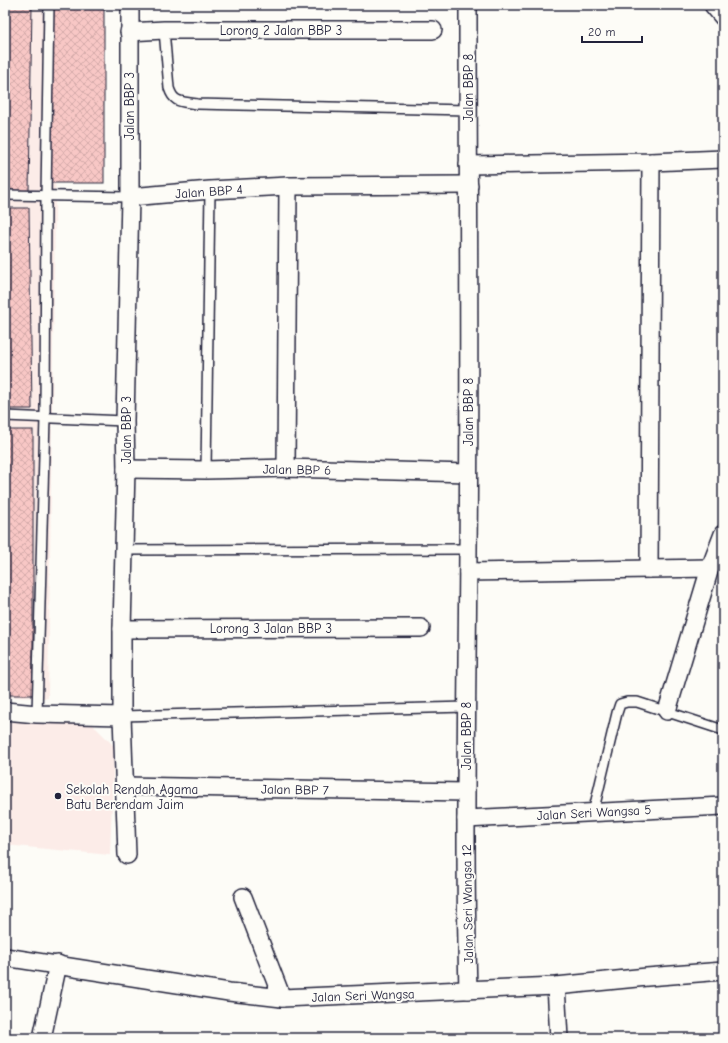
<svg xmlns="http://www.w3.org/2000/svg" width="728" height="1043" font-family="'Comic Neue',sans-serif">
  <defs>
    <pattern id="building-cross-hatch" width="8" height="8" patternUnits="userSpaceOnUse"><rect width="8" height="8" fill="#f8c7c5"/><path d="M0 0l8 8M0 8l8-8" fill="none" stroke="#d4abaa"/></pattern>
  </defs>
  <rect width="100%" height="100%" fill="#fdfcf7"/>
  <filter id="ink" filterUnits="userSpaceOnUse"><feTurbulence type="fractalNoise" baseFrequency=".025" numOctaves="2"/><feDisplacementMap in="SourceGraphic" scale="8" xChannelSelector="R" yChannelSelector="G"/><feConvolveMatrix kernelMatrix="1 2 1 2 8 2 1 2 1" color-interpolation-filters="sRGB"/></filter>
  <g filter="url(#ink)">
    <!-- built -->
    <g fill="#fcece8">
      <path d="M5 5H58L48 698 5 697Z"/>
      <path d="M5 721 92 724 114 746 110 855 5 845Z"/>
    </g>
    <!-- building -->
    <g fill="url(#building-cross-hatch)" stroke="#22223b">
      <path d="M5 5H32L29 191 5 190Z"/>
      <rect x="51" y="5" width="53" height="178"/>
      <path d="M5 208H29L32 409H5Z"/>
      <rect x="5" y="430" width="28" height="265"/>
    </g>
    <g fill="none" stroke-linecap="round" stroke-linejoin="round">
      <!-- lane casing -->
      <g stroke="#22223b" stroke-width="12">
        <g id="lane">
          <path d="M164 30 169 88C174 104 182 101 197 104L468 110"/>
          <path d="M5 195 130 197"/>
          <path d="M5 416 125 421"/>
          <path d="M206 470 210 190"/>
          <path d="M123 550 468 549"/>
          <path d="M37 714 45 418 46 196 49 5"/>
          <path d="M122 716 466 707"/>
          <path d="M593 813 617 713 620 704 627 702H637L723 730"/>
        </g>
      </g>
      <!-- street casing -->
      <g stroke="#22223b" stroke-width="20">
        <g id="street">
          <path d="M713 5 723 17"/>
          <path d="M129 32 164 30H433"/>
          <path d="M468 165 651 162 723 159"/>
          <path d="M130 197 210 190 288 186 469 185"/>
          <path d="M286 468 288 186"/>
          <path d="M126 469 206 470 286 468 468 473"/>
          <path d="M649 569 651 162"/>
          <path d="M468 572 710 568"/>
          <path d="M122 629 421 628"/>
          <path d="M5 711 37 714 122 716"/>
          <path d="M667 711 710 568 723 534"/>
          <path d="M125 786 465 792"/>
          <path d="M466 819 723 806"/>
          <path d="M127 855 122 716V629L126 469 125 421 130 197V5"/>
          <path d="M243 897 282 998"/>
          <path d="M5 957 229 992 282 998 556 986 647 977 723 971"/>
          <path d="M556 986 559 1038"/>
          <path d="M468 990C464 843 467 696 468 550 470 368 468 187 468 5"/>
          <path d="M42 1038 58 964"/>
        </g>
      </g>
      <!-- lane -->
      <use href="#lane" stroke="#fdfcf7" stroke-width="9"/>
      <!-- street -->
      <use href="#street" stroke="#fdfcf7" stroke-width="17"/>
    </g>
  </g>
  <!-- markers -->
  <circle fill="#22223b" stroke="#fdfcf7" stroke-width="1.5" cx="58" cy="796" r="4"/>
  <g text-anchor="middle" stroke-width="4" stroke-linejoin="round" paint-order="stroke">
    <!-- street labels -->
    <g font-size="13" fill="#22223b" stroke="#fdfcf7">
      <text x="281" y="35">Lorong 2 Jalan BBP 3</text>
      <text transform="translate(468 88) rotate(-90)" y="5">Jalan BBP 8</text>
      <text transform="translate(129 106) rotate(-90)" y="5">Jalan BBP 3</text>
      <text transform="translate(209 191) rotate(-4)" y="5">Jalan BBP 4</text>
      <text transform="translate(468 412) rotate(-90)" y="5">Jalan BBP 8</text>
      <text transform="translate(126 430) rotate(-90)" y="5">Jalan BBP 3</text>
      <text transform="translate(297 469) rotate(1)" y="5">Jalan BBP 6</text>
      <text x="271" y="633">Lorong 3 Jalan BBP 3</text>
      <text transform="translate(466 736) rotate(-90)" y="5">Jalan BBP 8</text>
      <text transform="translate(295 789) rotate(1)" y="5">Jalan BBP 7</text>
      <text transform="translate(594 812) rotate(-3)" y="5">Jalan Seri Wangsa 5</text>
      <text transform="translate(467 904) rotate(-91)" y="5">Jalan Seri Wangsa 12</text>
      <text transform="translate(363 995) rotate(-2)" y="5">Jalan Seri Wangsa</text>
    </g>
    <!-- poi labels -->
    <g font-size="13" fill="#22223b" stroke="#fdfcf7" text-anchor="start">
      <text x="66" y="794">Sekolah Rendah Agama<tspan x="66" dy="15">Batu Berendam Jaim</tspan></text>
    </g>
  </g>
  <!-- margin -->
  <rect width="728" height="1043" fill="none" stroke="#fdfcf7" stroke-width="20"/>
  <rect x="10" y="10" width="708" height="1023" fill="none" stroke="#22223b" stroke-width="1.5" filter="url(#ink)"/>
  <!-- scale -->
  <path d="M582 36v6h60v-6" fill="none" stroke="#22223b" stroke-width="2"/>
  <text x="588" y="36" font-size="12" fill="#22223b" stroke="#fdfcf7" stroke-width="3" paint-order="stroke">20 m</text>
</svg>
